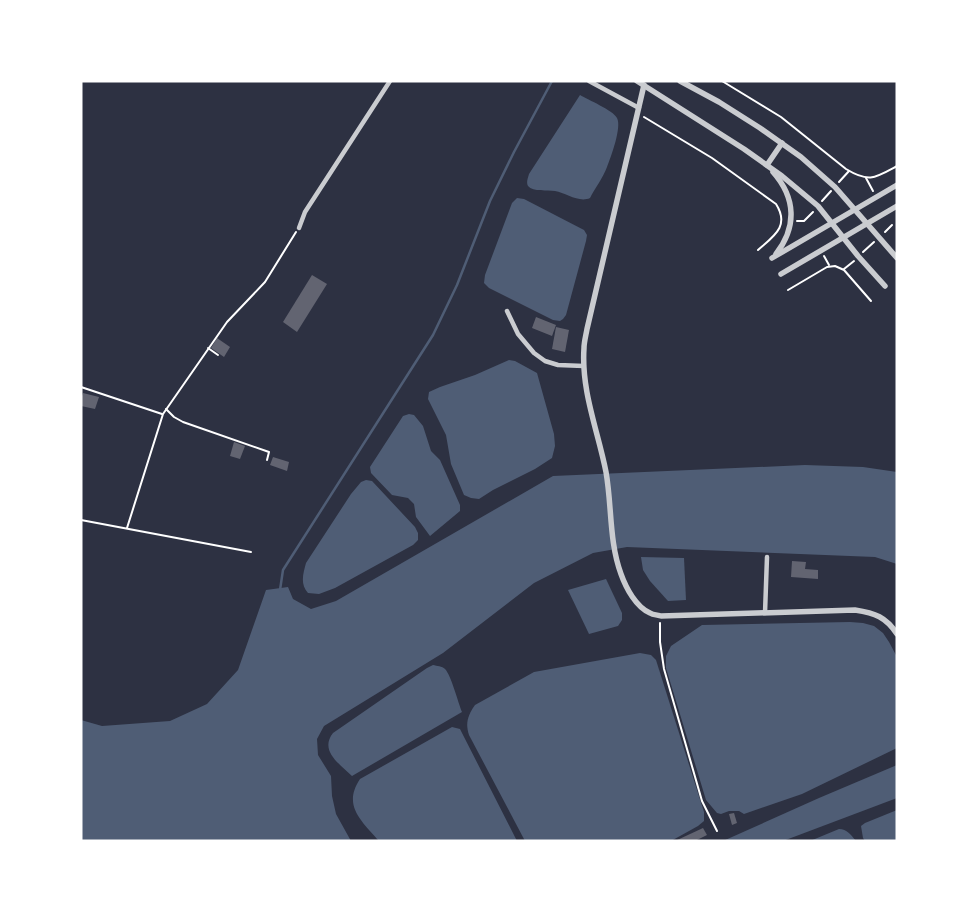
<svg xmlns="http://www.w3.org/2000/svg" width="978" height="922" font-family="Bitter,serif">
  <rect width="100%" height="100%" fill="#2d3142"/>
  <!-- water -->
  <g fill="#4f5d75">
    <path d="M580 95C588 100 613 110 617 118 622 127 611 157 607 167 603 178 595 188 590 198 579 203 566 193 555 191 548 190 533 192 528 186 526 182 528 178 529 174Z"/>
    <path d="M517 198 524 199 584 230 587 235 586 241 566 315 563 319 560 321 553 320 489 288 484 283 485 275 512 203Z"/>
    <path d="M509 360 515 361 537 373 554 434 555 446 552 458 535 469 493 490 479 499 471 498 464 495 451 464 446 435 428 399 429 392 440 387 475 375Z"/>
    <path d="M409 414 414 415 423 426 431 451 440 460 460 505V511L430 536 416 517 414 504 408 498 392 495 371 473 370 467 403 416Z"/>
    <path d="M805 465 863 467 897 472V564L875 557 627 547 593 553 534 583 443 653 324 726 317 739 318 755 331 776 332 796 336 814 351 841H81V720L102 726 170 721 207 704 238 670 266 590 288 587 293 599 311 609 336 601 553 476Z"/>
    <path d="M366 480 372 481 415 527 418 533V540L413 545 335 588 319 594 308 593C300 584 303 574 306 563L351 494 361 482Z"/>
    <path d="M641 557 684 558 686 600 668 601 650 581 643 570Z"/>
    <path d="M606 579 622 613V620L618 626 589 634 568 590Z"/>
    <path d="M850 622 863 623 874 626 883 633 889 642 897 657V748L802 794 744 814 739 811H729L721 814 717 813 706 800 666 668V656L671 646 702 625Z"/>
    <path d="M640 653 651 655 656 660 704 812V821L698 826 671 841H525L469 735C465 723 468 715 475 705L534 672Z"/>
    <path d="M433 665C437 666 442 666 445 669 451 675 458 702 462 712L352 776C340 764 319 751 333 733L427 668Z"/>
    <path d="M452 727 460 729 462 733 517 841H379C362 821 342 806 360 779Z"/>
    <path d="M897 765V798L783 841H723L819 798Z"/>
    <path d="M897 810V841H865L863 838 861 826 865 823Z"/>
    <path d="M839 829C847 829 851 835 856 841H810Z"/>
  </g>
  <g fill="none" stroke-linecap="round" stroke-linejoin="round">
    <!-- stream -->
    <path stroke="#4f5d75" stroke-width="2.5" d="M280 590 283 570 433 335 457 285 490 201 514 152 552 81"/>
  </g>
  <!-- building -->
  <g fill="#626471">
    <path d="M312 275 327 284 297 332 283 322Z"/>
    <path d="M536 317 556 325 552 336 532 328Z"/>
    <path d="M556 327 569 330 565 352 552 349Z"/>
    <path d="M217 338 230 347 224 357 211 348Z"/>
    <path d="M83 393 99 397 95 409 81 406V399Z"/>
    <path d="M234 442 245 446 240 459 230 456Z"/>
    <path d="M273 457 289 462 287 471 270 465Z"/>
    <path d="M792 561 806 562 805 569 818 570V579L791 577Z"/>
    <path d="M734 813 737 823 732 825 729 814Z"/>
    <path d="M703 828 707 835 695 841H675Z"/>
  </g>
  <g fill="none" stroke-linecap="round" stroke-linejoin="round">
    <!-- path -->
    <g stroke="#fff" stroke-width="2">
      <path d="M722 81 781 117 846 169C869 183 875 178 897 166"/>
      <path d="M644 117 712 158 776 204C790 226 774 236 758 250"/>
      <path d="M866 178 873 191"/>
      <path d="M839 182 849 171"/>
      <path d="M822 201 831 191"/>
      <path d="M797 221H804L813 212"/>
      <path d="M885 232 892 225"/>
      <path d="M863 252 874 242"/>
      <path d="M824 256 829 265"/>
      <path d="M844 269 854 261"/>
      <path d="M788 290 827 267 835 266 844 270 871 301"/>
      <path d="M208 348 218 355"/>
      <path d="M81 387 162 414"/>
      <path d="M166 409 174 417 183 422 269 452 267 460"/>
      <path d="M81 520 251 552"/>
      <path d="M127 528 163 414 227 322 265 282 296 232"/>
      <path d="M660 623V642L664 669 702 801 717 831"/>
    </g>
    <!-- minor -->
    <g stroke="#caccd0" stroke-width="4.5">
      <path d="M589 81 639 108"/>
      <path d="M299 228 305 212 390 81"/>
      <path d="M507 311 518 334 534 353 545 361 558 365 584 366"/>
      <path d="M765 613 767 557"/>
    </g>
    <!-- tertiary -->
    <g stroke="#caccd0" stroke-width="5.5">
      <path d="M637 81 744 149 782 176 818 206 858 256 885 286"/>
      <path d="M680 81 719 102 760 128 801 157 835 187 897 258"/>
      <path d="M644 85 587 329C586 335 584 342 584 348 581 391 598 431 606 472 612 506 609 542 621 574 626 588 636 607 650 613 653 615 658 615 661 616L855 610C875 613 886 617 897 634"/>
      <path d="M767 165 782 143"/>
      <path d="M773 172C796 198 797 227 776 254"/>
      <path d="M772 258 897 185"/>
      <path d="M781 274 897 206"/>
    </g>
  </g>
  <!-- border -->
  <rect width="978" height="922" fill="none" stroke="#ffffff" stroke-width="165"/>
</svg>
